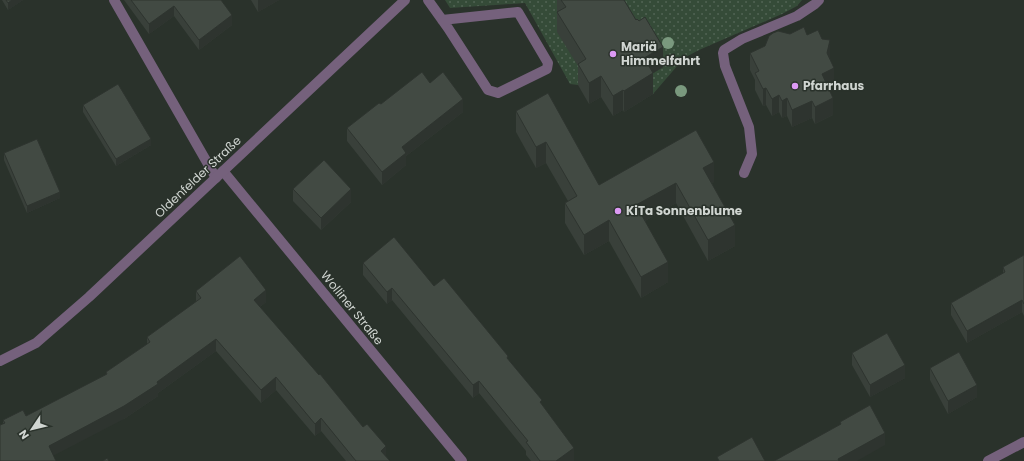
<svg xmlns="http://www.w3.org/2000/svg" width="1024" height="461" font-family="Poppins,sans-serif">
  <defs>
    <pattern id="grass-dots" width="8" height="8" patternUnits="userSpaceOnUse"><rect width="8" height="8" fill="#354b38"/><path d="M2 2h.1M6 6h.1" fill="none" stroke="#516454" stroke-width="1.8" stroke-linecap="round"/></pattern>
  </defs>
  <rect width="100%" height="100%" fill="#2a322b"/>
  <!-- grass -->
  <g fill="url(#grass-dots)">
    <path d="M445 0H580L586 80 578 85 570 84 525 3 450 8Z"/>
    <path d="M598 0H802L797 6 782 14 699 50 684 58 653 94 644 79 663 67Z"/>
  </g>
  <g fill="none" stroke-linecap="round" stroke-linejoin="round">
    <!-- minor -->
    <g stroke="#75617c" stroke-width="10">
      <path d="M114 0 216 178"/>
      <path d="M428 0 448 28 488 90 498 93 547 69 548 63 518 12 442 20"/>
      <path d="M223 171 462 461"/>
      <path d="M744 173 752 154 749 127 725 66 723 53 724 50 742 39 797 16 815 4 819 0"/>
      <path d="M0 361 36 343 89 297 405 0"/>
      <path d="M988 461 1024 442"/>
    </g>
  </g>
  <!-- trees -->
  <g fill="#7a997e">
    <circle cx="668" cy="43" r="6"/>
    <circle cx="681" cy="91" r="6"/>
  </g>
  <!-- wall -->
  <g fill="#39403a">
    <path d="M2 0H23L8 10Z"/>
    <path d="M124 0H221L232 25 199 50 174 16 149 34Z"/>
    <path d="M251 0H279L258 12Z"/>
    <path d="M557 0H624L663 67 653 73V94L624 112 623 110 613 116 601 97 589 104 578 85V66L557 32Z"/>
    <path d="M790 34 807 35 829 58 834 85 828 88 833 115 815 124 812 118 792 127 787 116 782 118 779 112 772 116 766 105 763 106 755 90V80L750 70V53Z"/>
    <path d="M430 83 463 112 406 156V165L382 185 347 141V128L381 104Z"/>
    <path d="M83 105 151 145 116 166 83 112Z"/>
    <path d="M516 111 599 185 714 182 712 183 735 246 708 261 676 203 645 221 668 282 641 298 609 241 584 255 565 223V203L568 201 546 163 536 168 516 132Z"/>
    <path d="M4 153 60 198 27 213 4 160Z"/>
    <path d="M293 189 351 202 321 230 293 201Z"/>
    <path d="M1024 255V316L1022 312 967 343 951 315V303L1003 273V267Z"/>
    <path d="M363 263 434 286 508 360 542 405 574 461H531L526 455V451L479 393 473 398 392 300 387 304 363 275Z"/>
    <path d="M196 291 266 302 260 307 390 461H346L321 431 315 436 276 390 261 403 216 351 158 393V396L124 419 3 424V420L26 416 106 375V372L147 345V337L196 302Z"/>
    <path d="M852 353 905 378 870 397 852 365Z"/>
    <path d="M930 368 977 397 948 414 930 380Z"/>
  </g>
  <!-- shaded-wall -->
  <g fill="#2e342f">
    <path d="M12 0H23L8 10V3Z"/>
    <path d="M258 0H279L258 12Z"/>
    <path d="M174 6V16L149 34V24Z"/>
    <path d="M232 15V25L199 50V40Z"/>
    <path d="M830 40V57L827 70V53Z"/>
    <path d="M663 47V67L653 73V94L624 112V91L644 58Z"/>
    <path d="M834 68V85L822 91V74Z"/>
    <path d="M601 76V97L589 104V83Z"/>
    <path d="M766 88V105L763 106V89Z"/>
    <path d="M623 90V110L613 116V96Z"/>
    <path d="M779 95V112L772 116V99Z"/>
    <path d="M787 98V116L782 118V101Z"/>
    <path d="M833 98V115L815 124V107Z"/>
    <path d="M463 99V112L406 156V165L382 185V172L402 147Z"/>
    <path d="M812 101V118L792 127V110Z"/>
    <path d="M151 139V145L116 166V159Z"/>
    <path d="M546 142V163L536 168V147Z"/>
    <path d="M714 162V182L703 188V168Z"/>
    <path d="M676 183V203L636 226V205Z"/>
    <path d="M351 189V202L321 230V218Z"/>
    <path d="M60 192V198L27 213V206Z"/>
    <path d="M609 220V241L584 255V235Z"/>
    <path d="M735 225V246L708 261V240Z"/>
    <path d="M668 262V282L641 298V277Z"/>
    <path d="M392 288V300L387 304V292Z"/>
    <path d="M266 290V302L254 312V300Z"/>
    <path d="M1022 300V312L967 343V331Z"/>
    <path d="M216 339V351L158 393V396L124 419 49 458V446L157 382Z"/>
    <path d="M905 365V378L870 397V385Z"/>
    <path d="M276 377V390L261 403V390Z"/>
    <path d="M479 381V393L473 398V385Z"/>
    <path d="M977 385V397L948 414V401Z"/>
    <path d="M321 418V431L315 436V424Z"/>
    <path d="M885 433V445L857 461H838V459Z"/>
    <path d="M386 446V459L381 451Z"/>
    <path d="M574 448V461H556Z"/>
  </g>
  <!-- building -->
  <g fill="#424a43" stroke="#2e342f">
    <path d="M6 0H12L8 3Z"/>
    <path d="M131 0H221L232 15 199 40 174 6 149 24Z"/>
    <path d="M561 0H624L636 20 637 19 639 21 645 17 663 47 644 58 653 73 624 91 623 90 613 96 601 76 589 83 578 64 586 59 557 12 566 7Z"/>
    <path d="M804 27 807 35 818 30 822 39 830 40 827 53 834 68 822 74 833 98 815 107 812 101 792 110 787 98 782 101 779 95 772 99 766 88 763 89 755 73 759 71 750 53 765 46 769 36 773 33 778 31 790 34Z"/>
    <path d="M422 72 430 83 443 72 463 99 402 147 406 153 382 172 347 128 379 103 381 104Z"/>
    <path d="M118 84 151 139 116 159 83 105Z"/>
    <path d="M548 93 599 185 696 130 714 162 703 168 735 225 708 240 676 183 636 205 668 262 641 277 609 220 584 235 565 203 577 196 546 142 536 147 516 111Z"/>
    <path d="M37 139 60 192 27 206 4 153Z"/>
    <path d="M324 160 351 189 321 218 293 189Z"/>
    <path d="M394 237 434 286 444 278 508 356 507 358 542 400 540 402 574 448 556 461H540L526 442 528 441 479 381 473 385 392 288 387 292 363 263Z"/>
    <path d="M1024 255V304L1022 300 967 331 951 303 1005 272 1003 267Z"/>
    <path d="M240 256 266 290 254 300 319 375 320 374 363 427 367 424 386 446 381 451 390 461H356L321 418 315 424 276 377 261 390 216 339 157 382 158 384 124 406 49 446 56 461H0V425L5 423 3 420 23 410 26 416 107 374 106 372 150 342 147 337 201 298 196 291Z"/>
    <path d="M887 333 905 365 870 385 852 353Z"/>
    <path d="M959 352 977 385 948 401 930 368Z"/>
    <path d="M870 405 885 433 838 459 839 461H774L841 424 840 422Z"/>
    <path d="M752 437 765 461H719L717 457Z"/>
    <path d="M107 458 109 461H103Z"/>
  </g>
  <!-- markers -->
  <g fill="#dc99f4" stroke="#2a322b" stroke-width="1.5">
    <circle cx="613" cy="54" r="4"/>
    <circle cx="795" cy="86" r="4"/>
    <circle cx="618" cy="211" r="4"/>
  </g>
  <g text-anchor="middle" stroke-width="3" stroke-linejoin="round" paint-order="stroke">
    <!-- poi labels -->
    <g font-size="12" font-weight="bold" fill="#d0d5d1" stroke="#2a322b" text-anchor="start">
      <text x="621" y="51">Mariä<tspan x="621" dy="14">Himmelfahrt</tspan></text>
      <text x="803" y="90">Pfarrhaus</text>
      <text x="626" y="215">KiTa Sonnenblume</text>
    </g>
    <!-- street labels -->
    <g font-size="12" fill="#d0d5d1" stroke="#2a322b">
      <text transform="translate(198 177) rotate(-43)" y="4">Oldenfelder Straße</text>
      <text transform="translate(352 308) rotate(51)" y="4">Wolliner Straße</text>
    </g>
  </g>
  <!-- north arrow -->
  <g transform="translate(32 429) rotate(235)" stroke="#2a322b" stroke-width="3" paint-order="stroke">
  <path d="M0-3L7 15L0 10L-7 15Z" fill="#d0d5d1"/>
  <text y="-6" font-size="11" font-weight="bold" text-anchor="middle" fill="#d0d5d1">N</text>
  </g>
</svg>
